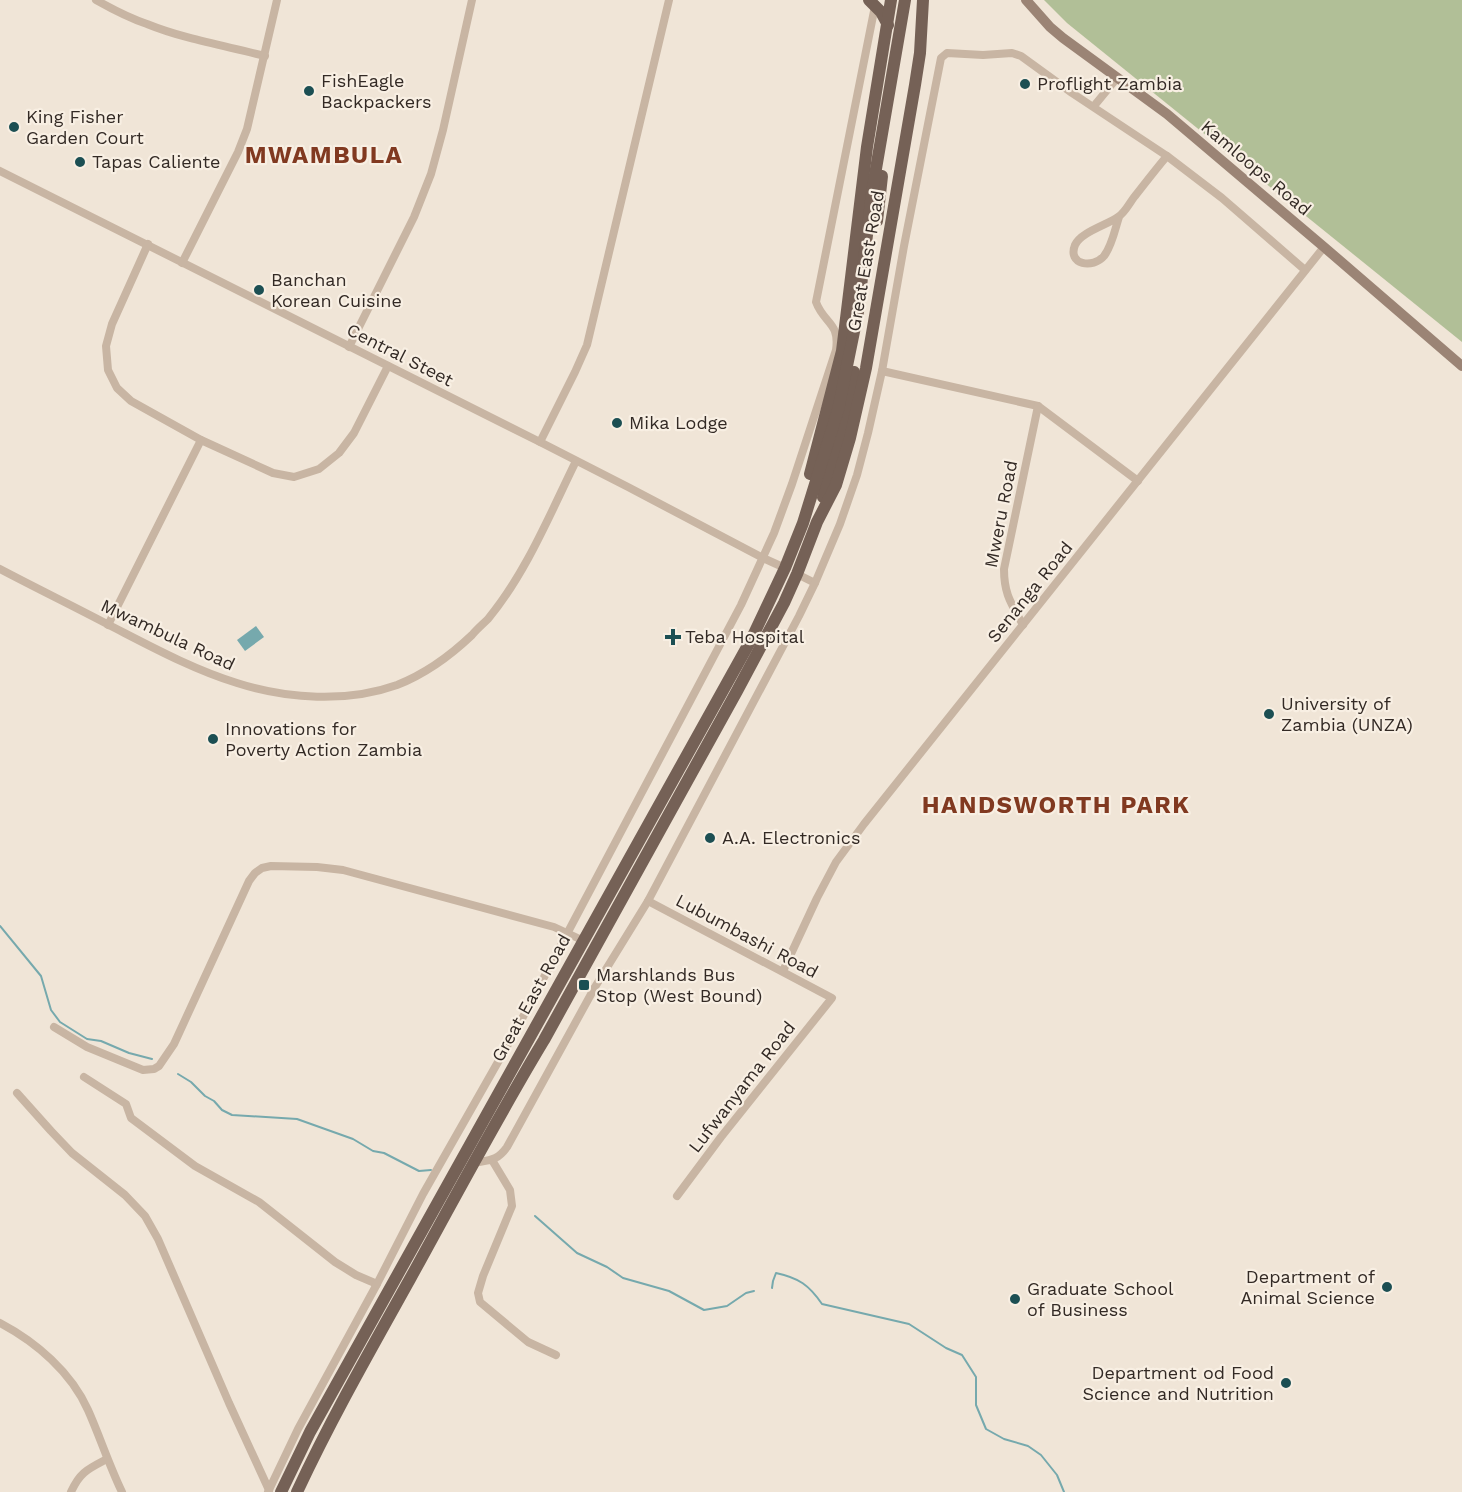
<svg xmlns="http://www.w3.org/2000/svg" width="1462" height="1492" font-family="'Work Sans',sans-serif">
  <rect width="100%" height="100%" fill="#f0e5d7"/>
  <!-- green -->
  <path fill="#b1bf97" d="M1044 0H1462V342L1067 23Z"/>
  <!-- water -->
  <path fill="#76a9ad" d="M256 626 264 637 245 651 237 640Z"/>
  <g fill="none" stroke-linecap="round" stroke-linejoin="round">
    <!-- stream -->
    <g stroke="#76a9ad" stroke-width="2">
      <path d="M0 926 41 976 51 1010 60 1022 87 1039 101 1041 129 1053 152 1059"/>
      <path d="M178 1074 191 1082 205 1096 214 1101 222 1110 232 1115 297 1119 353 1139 373 1151 384 1153 419 1171 431 1170"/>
      <path d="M535 1216 577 1253 607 1267 623 1278 669 1291 704 1310 727 1306 746 1293 754 1291"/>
      <path d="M772 1288 773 1281 776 1273C799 1278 809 1285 822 1304L909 1324 946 1348 962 1355 976 1377V1405L986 1429 1004 1439 1028 1446 1041 1455 1057 1475 1064 1492"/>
    </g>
    <!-- minor -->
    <g stroke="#c8b5a3" stroke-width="8">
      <path d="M96 0C112 9 129 18 147 24 184 39 226 46 265 56"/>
      <path d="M1094 106 1117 78"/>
      <path d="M0 171 540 442 628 487 763 558 785 568"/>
      <path d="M1119 217C1115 229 1112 246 1104 256 1093 269 1067 265 1075 245 1081 232 1107 225 1118 217 1125 213 1130 202 1135 196 1146 182 1156 169 1167 156"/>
      <path d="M148 244 112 324 106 346 108 370 117 388 131 401 201 440 273 473 294 477 319 469 339 453 354 433 388 366"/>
      <path d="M182 263 238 152 247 129 277 0"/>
      <path d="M349 347 414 217 431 174 443 130 472 0"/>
      <path d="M882 371 1038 406 1138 481"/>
      <path d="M540 442 575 372 587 345 669 0"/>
      <path d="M0 569C36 588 73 606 109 625 150 646 192 669 237 683 287 699 347 703 397 685 425 674 451 655 472 635 477 629 483 624 488 619 526 573 550 514 576 461"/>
      <path d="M797 574 815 583"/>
      <path d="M108 625 201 440"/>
      <path d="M1023 625C1011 603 1004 594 1004 569L1038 406"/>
      <path d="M648 901 832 998 721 1137 677 1196"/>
      <path d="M783 971 817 898 836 862 864 824 1324 247"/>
      <path d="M54 1027 87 1047 143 1070 154 1069 159 1066 174 1044 249 881 255 873 262 868 271 866 317 867 343 870 554 927 584 941"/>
      <path d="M84 1077 126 1104 131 1118 195 1166 259 1202 335 1262 356 1275 377 1284"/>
      <path d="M17 1093 51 1131 72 1153 125 1195 145 1216 158 1239 229 1403 269 1490"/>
      <path d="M492 1160 510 1190 512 1206 483 1276 478 1293 480 1302 528 1342 556 1355"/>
      <path d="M474 1163C490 1160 497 1161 507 1147L595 987 648 901 799 616 815 583 840 524 857 475 868 433 882 371 904 246 941 58 947 53 983 55 1012 53 1021 56 1072 93 1167 156 1222 198 1305 270"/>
      <path d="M0 1323C36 1342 71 1372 88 1410 100 1437 109 1465 122 1492"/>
      <path d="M71 1492C80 1472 88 1469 107 1459"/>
      <path d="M268 1492 298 1429 377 1284 423 1194 515 1032 741 605 774 533 792 484 836 350C840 322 824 324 816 302L875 6"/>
    </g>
    <!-- secondary -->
    <path stroke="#9b8475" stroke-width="10" d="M1026 0 1050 27 1063 38 1167 114 1324 247 1462 366"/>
    <!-- primary -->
    <g stroke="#756156" stroke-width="12">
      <path d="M869 0 881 12 888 25"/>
      <path d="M877 221 882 176"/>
      <path d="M810 474 842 351 867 147 891 0"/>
      <path d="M823 497 847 412 854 372"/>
      <path d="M281 1492 310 1432 751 640 785 568 803 523 838 410 858 312 872 192 905 0"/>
      <path d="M297 1492C331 1419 371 1349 410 1279 454 1199 497 1118 544 1040L737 691 784 603 797 574 817 522 836 485 850 438 866 368 915 85 920 53 923 0"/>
    </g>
  </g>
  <!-- markers -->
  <g fill="#1c4f53" stroke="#f8efe3" stroke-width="2">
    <circle cx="1025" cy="84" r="6"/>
    <circle cx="309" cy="91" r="6"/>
    <circle cx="14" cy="127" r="6"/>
    <circle cx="80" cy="162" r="6"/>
    <circle cx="259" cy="290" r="6"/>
    <circle cx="617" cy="423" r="6"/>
    <path d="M670 628h6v6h6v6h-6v6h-6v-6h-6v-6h6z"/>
    <circle cx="1269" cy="714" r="6"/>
    <circle cx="213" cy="739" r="6"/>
    <circle cx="710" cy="838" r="6"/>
    <rect x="578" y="979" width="12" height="12" rx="3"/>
    <circle cx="1387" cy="1287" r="6"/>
    <circle cx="1015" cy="1299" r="6"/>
    <circle cx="1286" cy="1383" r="6"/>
  </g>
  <g text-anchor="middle" stroke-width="4.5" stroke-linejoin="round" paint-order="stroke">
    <!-- poi labels -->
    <g font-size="18" fill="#332a25" stroke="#f8efe3" text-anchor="start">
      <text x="321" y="87">FishEagle<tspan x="321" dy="21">Backpackers</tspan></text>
      <text x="1037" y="90">Proflight Zambia</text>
      <text x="26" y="123">King Fisher<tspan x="26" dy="21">Garden Court</tspan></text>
      <text x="92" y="168">Tapas Caliente</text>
      <text x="271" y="286">Banchan<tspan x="271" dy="21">Korean Cuisine</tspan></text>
      <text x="629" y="429">Mika Lodge</text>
      <text x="685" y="643">Teba Hospital</text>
      <text x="1281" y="710">University of<tspan x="1281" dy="21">Zambia (UNZA)</tspan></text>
      <text x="225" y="735">Innovations for<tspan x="225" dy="21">Poverty Action Zambia</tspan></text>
      <text x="722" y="844">A.A. Electronics</text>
      <text x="596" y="981">Marshlands Bus<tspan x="596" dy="21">Stop (West Bound)</tspan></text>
      <text x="1375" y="1283" text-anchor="end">Department of<tspan x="1375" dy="21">Animal Science</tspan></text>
      <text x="1027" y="1295">Graduate School<tspan x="1027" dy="21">of Business</tspan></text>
      <text x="1274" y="1379" text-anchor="end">Department od Food<tspan x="1274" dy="21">Science and Nutrition</tspan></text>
    </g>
    <!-- street labels -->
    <g font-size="18" fill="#332a25" stroke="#f8efe3">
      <text transform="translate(1256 168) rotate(40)" y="6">Kamloops Road</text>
      <text transform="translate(866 261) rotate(-80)" y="6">Great East Road</text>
      <text transform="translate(400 355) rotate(27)" y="6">Central Steet</text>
      <text transform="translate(1001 514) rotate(-79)" y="6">Mweru Road</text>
      <text transform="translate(1030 592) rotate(-51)" y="6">Senanga Road</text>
      <text transform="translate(168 635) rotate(25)" y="6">Mwambula Road</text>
      <text transform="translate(747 936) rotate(28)" y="6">Lubumbashi Road</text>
      <text transform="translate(531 998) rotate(-61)" y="6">Great East Road</text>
      <text transform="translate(742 1087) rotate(-52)" y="6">Lufwanyama Road</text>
    </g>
    <!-- district labels -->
    <g font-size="24" font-weight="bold" letter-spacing="1.5" fill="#813920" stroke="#f8efe3">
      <text x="324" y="163">MWAMBULA</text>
      <text x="1056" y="813">HANDSWORTH PARK</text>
    </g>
  </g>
</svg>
